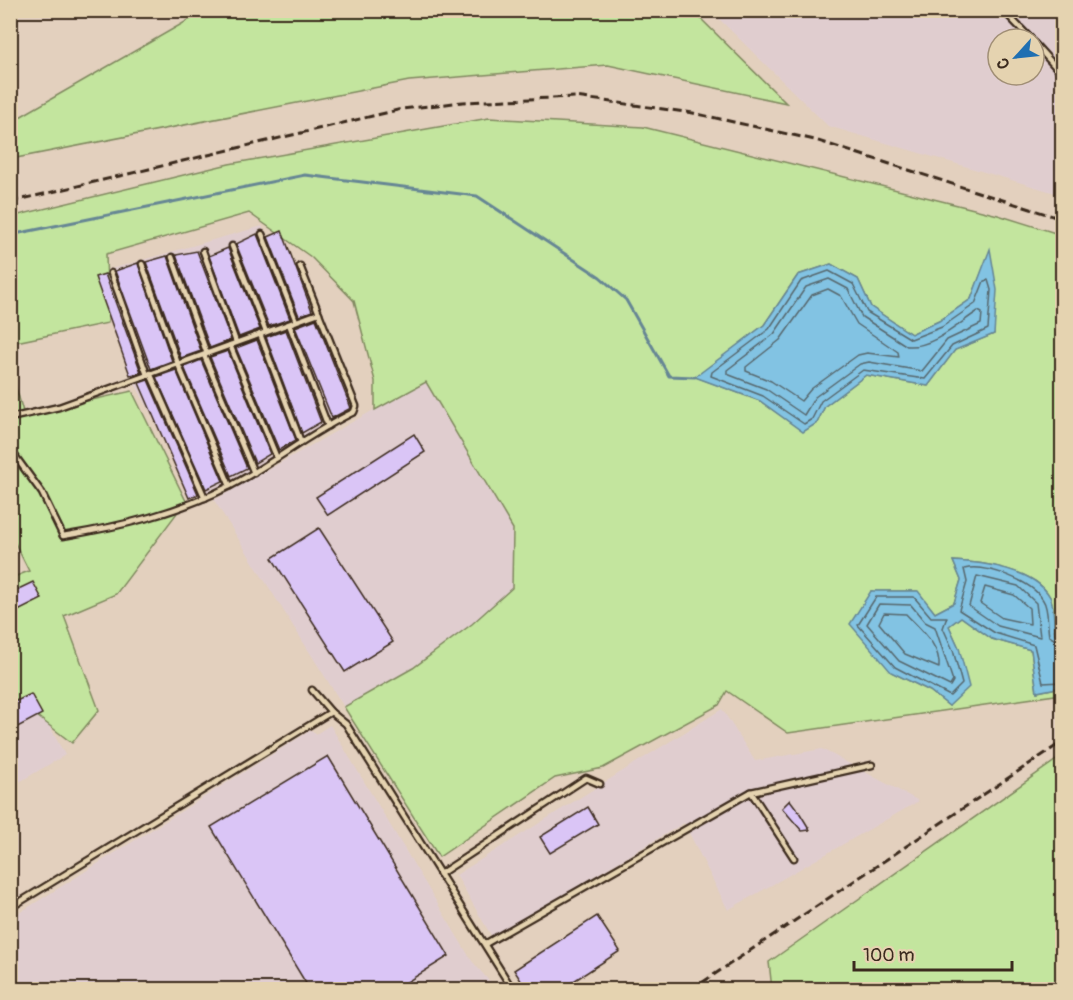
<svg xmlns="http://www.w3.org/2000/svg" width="1073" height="1000" font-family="Pangolin,sans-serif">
  <rect width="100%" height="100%" fill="#e3d0be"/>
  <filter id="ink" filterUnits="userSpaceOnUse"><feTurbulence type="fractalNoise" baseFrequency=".0167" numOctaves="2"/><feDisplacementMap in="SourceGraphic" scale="12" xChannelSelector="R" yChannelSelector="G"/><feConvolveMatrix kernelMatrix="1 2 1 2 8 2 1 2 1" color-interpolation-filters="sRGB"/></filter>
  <g filter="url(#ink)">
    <!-- built -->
    <g fill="#e0cdcf" fill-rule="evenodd">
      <path d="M711 11H1062V195L828 126ZM998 39H1034V75H998Z"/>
      <path d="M262 226 341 412 213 497 194 494 133 380 100 272Z"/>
      <path d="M425 381 513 529 512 588 472 624 413 668 344 707 214 500Z"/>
      <path d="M31 692 65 755 11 787 10 703Z"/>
      <path d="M722 709 755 761 822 749 919 801 728 910 684 823 492 937 456 875Z"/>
      <path d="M330 725 472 961 496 989 11 990V918L311 730 316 734Z"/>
    </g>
    <!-- green -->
    <g fill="#c3e59e" stroke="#7f885e" stroke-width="1.5" fill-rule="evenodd">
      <path d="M206 10 693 11 786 103 608 65 409 81 11 159V122Z"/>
      <path d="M489 118 643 127 998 215 1062 235V640L1055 634C1053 624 1055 606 1050 597 1035 569 981 562 953 561L961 580 954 603 935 613 917 591H871L891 672 930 691 949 706 959 648 949 626 961 617 992 639 1031 650 1037 692 1062 687V694L788 733 727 691 719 705 603 768 555 778 439 857 344 707 413 668 472 624 512 588 513 529 426 382 375 410V381L354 301 311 257 249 213 106 254 108 323 11 343 10 217 229 164ZM990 251 994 334 955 350 928 386 866 375 825 406 817 423 803 431 760 401 696 377 764 325 798 275 831 264 858 279 871 307 911 334 939 321 971 299Z"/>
      <path d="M10 367 24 415 132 391 186 501 116 594 64 616 99 710 72 743 11 696V578L29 571 11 535Z"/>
      <path d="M1062 756V989H772L769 962Z"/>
    </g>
    <!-- water -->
    <g fill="#82c3e3" stroke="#668694" stroke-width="1.5">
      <path d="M990 249 997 290 994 334 955 350 928 386 866 375 825 406 817 423 803 432 760 401 695 377 764 325 798 275 831 264 858 279 871 307 911 334 939 321 971 299Z"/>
      <path d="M953 561C981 562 1035 569 1050 597 1055 606 1053 624 1055 634L1062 640V687L1037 692 1031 650 992 639 961 617 949 626 959 648 969 687 949 706 930 691 891 672 850 624 871 591H918L935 613 954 603 961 580Z"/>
    </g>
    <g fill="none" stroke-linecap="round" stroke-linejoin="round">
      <!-- shore -->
      <g stroke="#57676d" stroke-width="1.5">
        <path d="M829 271 853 284 867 312 911 339 942 327 975 304 984 281 988 280 991 290 988 329 952 346 925 379 863 370 821 401 812 419 804 424 763 396 711 376 712 372 769 329 801 281Z"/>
        <path d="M829 279 848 289 862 317 907 346C933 348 958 324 978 311L982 313 981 324 947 340 922 371 869 362 860 364 815 397 804 415 766 389 727 374V370L774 334 806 287Z"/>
        <path d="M828 289 841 296 857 324 898 352 899 357 867 353 858 355 811 389 801 401 771 381 746 371V367L780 340 812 295Z"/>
        <path d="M977 576 1018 586 1036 603 1040 637 998 626 969 606Z"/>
        <path d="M985 587 1014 595 1029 608 1030 624 1002 618 980 603Z"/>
        <path d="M876 597H914L931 617H947L943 628 953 650 962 684 950 696 895 667 858 625Z"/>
        <path d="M879 604 911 605 925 622 935 627 953 681 950 686 899 661 867 624Z"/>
        <path d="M884 613 906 614C920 629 941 645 939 668L905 654 879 623Z"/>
        <path d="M1062 644 1049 636C1047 626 1049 608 1043 600 1032 581 985 563 964 569L967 582 959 610 995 633 1034 645 1043 683 1062 682"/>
      </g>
      <!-- stream -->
      <path stroke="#668694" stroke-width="3" d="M10 235 305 175 477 196 600 277 626 300 669 376 695 377"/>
    </g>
    <!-- building -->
    <g fill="#dac5f6" stroke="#3b2a1e" stroke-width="1.5">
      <path d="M282 231 312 311 299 316 268 237Z"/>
      <path d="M257 234 290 319 269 326 236 244Z"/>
      <path d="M228 248 260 329 239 337 209 256Z"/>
      <path d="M197 251 231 340 210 348 176 255Z"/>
      <path d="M167 256 201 351 181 358 146 262Z"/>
      <path d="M138 263 172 361 151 369 115 271Z"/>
      <path d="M105 274 141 372 136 374 130 375 95 277Z"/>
      <path d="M316 319 351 408 332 418 295 327Z"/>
      <path d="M286 330 321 422 302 433 266 337Z"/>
      <path d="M257 340 296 440 279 450 236 348Z"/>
      <path d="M228 351 270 454 255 463 210 357Z"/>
      <path d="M201 360 247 468 231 476 184 367Z"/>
      <path d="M176 370 223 481 206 489 156 377Z"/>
      <path d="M148 380 198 494 189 498 139 383Z"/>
      <path d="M414 434 425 452 328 515 316 497Z"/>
      <path d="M319 528 393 642 345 672 272 558Z"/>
      <path d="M33 582 42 599 10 615V593Z"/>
      <path d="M31 694 42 714 10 731V704Z"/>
      <path d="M328 756 449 956 394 990H310L211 827Z"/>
      <path d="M790 800 799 812 810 830 802 831 782 808Z"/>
      <path d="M588 807 598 824 550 853 540 837Z"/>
      <path d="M597 916 620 951 560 990H527L514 970Z"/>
    </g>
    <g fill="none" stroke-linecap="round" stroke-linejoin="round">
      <!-- lane casing -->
      <g stroke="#3b2a1e" stroke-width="9">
        <g id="lane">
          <path d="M1003 10 1031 39"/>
          <path d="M1034 43 1062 74"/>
          <path d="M262 234 296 321"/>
          <path d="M232 246 266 332"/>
          <path d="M203 251 236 342"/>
          <path d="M172 257 207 354"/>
          <path d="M142 264 178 364 230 486"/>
          <path d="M111 273 147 375"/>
          <path d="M289 324 328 426"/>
          <path d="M260 334 301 442"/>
          <path d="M230 345 277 458"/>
          <path d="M204 355 254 473"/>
          <path d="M150 373 205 498"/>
          <path d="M10 418 59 407 319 313"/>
          <path d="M10 449 42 493 63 536C123 526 178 513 232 485 274 463 311 432 354 412L356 406 300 266"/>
          <path d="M312 690 331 712 346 724 513 990"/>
          <path d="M751 792 872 765"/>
          <path d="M440 874 586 778 600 784"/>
          <path d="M10 908 331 712"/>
          <path d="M485 944 751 792 794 858"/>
        </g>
      </g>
      <!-- lane -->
      <use href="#lane" stroke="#e5d3b0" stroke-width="4.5"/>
      <!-- rail -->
      <g stroke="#3b2a1e" stroke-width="3" stroke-dasharray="9 4.5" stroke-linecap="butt">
        <path d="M10 202 402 109 463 102 575 97 693 113 815 140 1062 219"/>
        <path d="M691 990 1062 742"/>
      </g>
    </g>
  </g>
  <!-- margin -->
  <rect width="1073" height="1000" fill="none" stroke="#e5d3b0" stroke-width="36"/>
  <rect x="18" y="18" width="1037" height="964" fill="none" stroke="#3b2a1e" stroke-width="2" filter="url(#ink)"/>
  <!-- north arrow -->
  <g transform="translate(1016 57) rotate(243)"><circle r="28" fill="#e5d3b0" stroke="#a18f76" stroke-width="1.5"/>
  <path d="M0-4.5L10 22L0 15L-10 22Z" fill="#1f6fb2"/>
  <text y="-9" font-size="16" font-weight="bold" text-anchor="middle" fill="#3b2a1e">С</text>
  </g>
  <!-- scale -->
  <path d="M854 961v9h158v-9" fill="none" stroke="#3b2a1e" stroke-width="3"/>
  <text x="863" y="961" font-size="18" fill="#3b2a1e" stroke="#e5d3b0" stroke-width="4.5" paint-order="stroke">100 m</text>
</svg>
